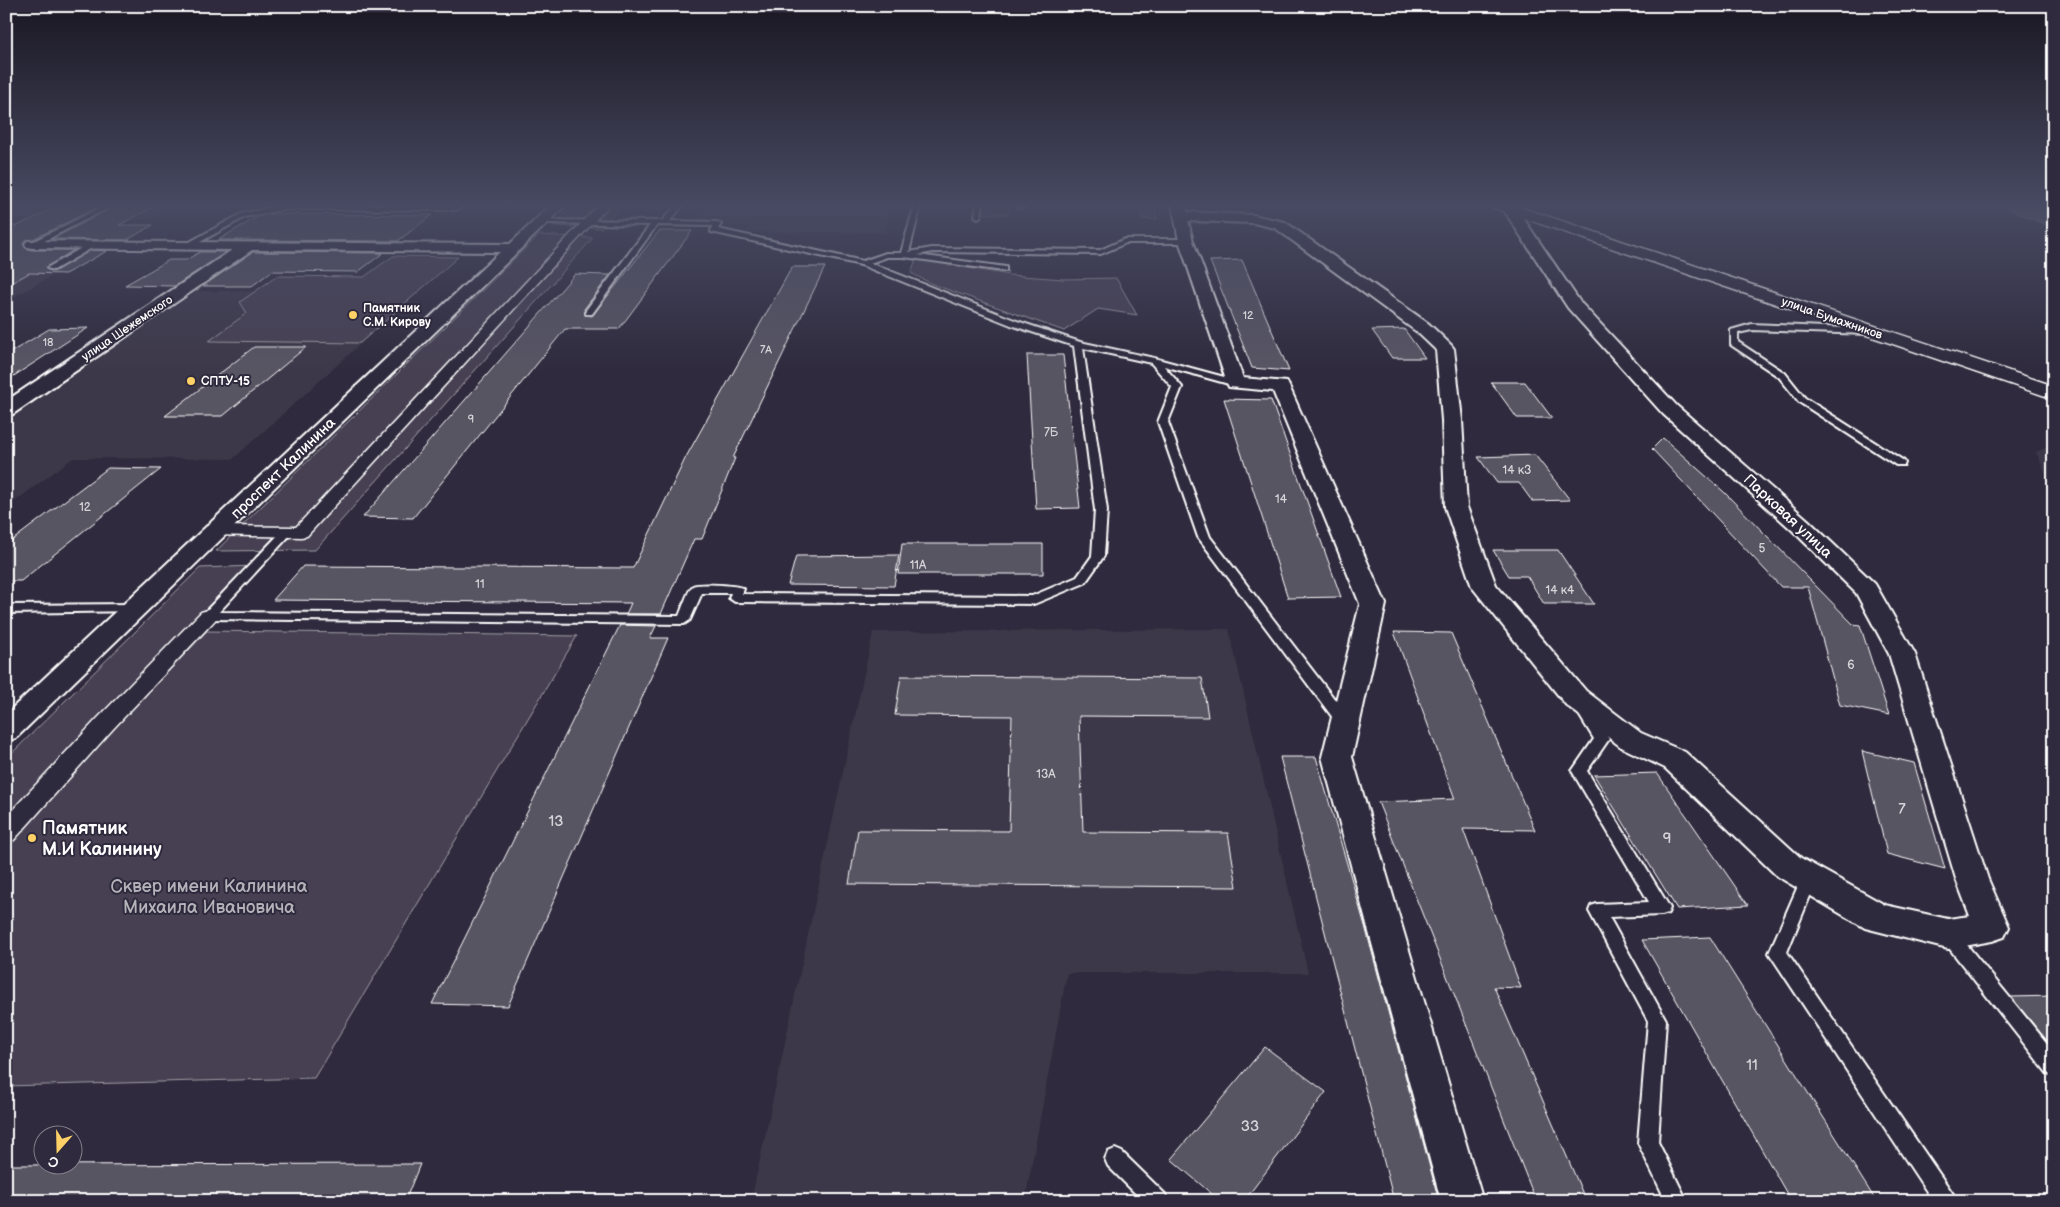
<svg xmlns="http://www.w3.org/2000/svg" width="2060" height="1207" font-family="'Balsamiq Sans',sans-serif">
  <rect width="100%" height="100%" fill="#2f2a3d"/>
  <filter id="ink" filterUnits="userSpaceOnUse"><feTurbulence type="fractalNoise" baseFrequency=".02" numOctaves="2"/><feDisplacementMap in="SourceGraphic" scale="10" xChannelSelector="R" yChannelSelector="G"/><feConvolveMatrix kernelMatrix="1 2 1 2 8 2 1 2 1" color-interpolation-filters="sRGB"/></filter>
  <g filter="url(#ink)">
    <!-- built -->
    <g fill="#3c3749">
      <path d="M6 204H214L145 219H6Z"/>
      <path d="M707 204H892L886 233 746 232 750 225 692 224Z"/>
      <path d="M6 248 102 249 6 301Z"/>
      <path d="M198 291 418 292 233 459 73 458 6 508V418Z"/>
      <path d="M2054 444V537L2049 532 2046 475 2036 452Z"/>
      <path d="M1214 629H1229L1308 973H1067L1025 1201H751L873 632Z"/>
    </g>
    <!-- green -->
    <g fill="#464152" stroke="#a2a0a8">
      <path d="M575 204H622L601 228 553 226Z"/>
      <path d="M983 204H1103V207H1009L1008 214H982Z"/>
      <path d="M1128 204H1153L1157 219H1142L1140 210H1129Z"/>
      <path d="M539 235 593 238 315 550 216 551Z"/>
      <path d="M393 256 458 257 360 343 209 341 247 313 240 302 277 276 364 277Z"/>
      <path d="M916 259 1009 275 1063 279 1116 278 1137 315 1098 309 1064 331 932 284 911 273Z"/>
      <path d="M255 566 6 826V759L200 568Z"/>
      <path d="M207 631 577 636 314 1078 6 1086V842Z"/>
    </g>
    <!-- water -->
    <path fill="#6d6a77" stroke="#a7a6ad" d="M2002 204H2054V228L2015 212Z"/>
    <!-- building -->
    <g fill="#595564" stroke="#fff">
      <path d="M63 204H104L33 239 25 240 23 243 25 248 32 250H74L45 268 53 272 91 250 107 251 65 274 29 273 6 286V226H17Z"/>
      <path d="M110 204H159L119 225H153L127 240 52 239 112 208 113 205Z"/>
      <path d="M268 214 432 215 398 241 218 240 257 217Z"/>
      <path d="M659 231H692L619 329H565L413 518 363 517 575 274 610 275 584 309 585 315 592 316Z"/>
      <path d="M200 252H226L175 286 125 285 169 260H186Z"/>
      <path d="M253 252 383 253 358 272 272 271 252 286H203Z"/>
      <path d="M1242 260 1289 371 1252 368 1210 261Z"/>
      <path d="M792 267H825L733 458H735L702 539H694L661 614H626L631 603 273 600 303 566 633 568 686 457Z"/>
      <path d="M88 328 6 381V355L49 329Z"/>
      <path d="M1404 329 1425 358H1392L1372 330Z"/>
      <path d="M254 347H306L223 416H165Z"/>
      <path d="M1027 355H1063L1080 508 1036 509Z"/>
      <path d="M1491 382H1525L1552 418H1517Z"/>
      <path d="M1224 399 1271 400 1341 597 1288 598Z"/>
      <path d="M1663 438 1724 492 1853 624 1860 625 1889 715 1840 705 1808 587H1781L1652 449Z"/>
      <path d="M1535 455 1570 500 1532 501 1519 483H1497L1478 457Z"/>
      <path d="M108 468 161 469 21 581H6V545Z"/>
      <path d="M902 544H1043V574H898Z"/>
      <path d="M1493 550H1558L1594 604H1544L1527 576H1509Z"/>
      <path d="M899 555 894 586 788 585 796 556Z"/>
      <path d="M620 625 656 626 650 638H668L508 1006 432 1004Z"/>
      <path d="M1394 632 1451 633 1535 830 1463 829 1521 988 1494 987 1586 1201H1536L1378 802 1455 799Z"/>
      <path d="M901 676 1202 678 1208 717 1079 716 1083 832 1228 833 1237 887 849 884 858 830 1009 831 1012 716 895 715Z"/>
      <path d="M1862 751 1914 763 1945 869 1887 854Z"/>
      <path d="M1280 757H1316L1365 926 1439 1201H1394Z"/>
      <path d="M1657 773 1748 905 1677 909 1594 775Z"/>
      <path d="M1710 937 1876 1201H1791L1642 940Z"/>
      <path d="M2054 996V1049L2011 997Z"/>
      <path d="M1265 1047 1326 1092 1244 1201H1220L1171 1159Z"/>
      <path d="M420 1164 405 1201H6V1165Z"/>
    </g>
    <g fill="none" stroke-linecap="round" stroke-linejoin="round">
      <!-- service casing -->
      <g stroke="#fff" stroke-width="4">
        <g id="service">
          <path d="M287 204 455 206 465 204 457 210 286 209 245 217 191 247 184 245 241 214Z"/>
          <path d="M677 204H684L670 221 717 222 721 224 718 229 863 261 886 253H901L915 204H921L909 252 932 248 1100 250 1125 239H1189L1190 241 1186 243H1126L1101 254 932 252 918 255 1006 267V271H1003L904 257H887L870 263 1017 321 1080 342 1154 358 1239 381 1241 383 1236 386 1164 366 1182 387 1168 422 1210 537 1349 718 1351 722 1349 726H1339L1198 537 1158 422 1172 387 1151 363 1083 348 1107 510 1104 556 1085 583 1034 604 735 602 729 598 731 593H702L690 620 684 624 204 619 202 616 204 613 283 530 287 529 293 532 291 534 219 612 679 616C682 610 688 589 693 586 698 583 740 585 744 589L742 594 1032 596 1077 577 1092 556 1095 510 1074 346 1011 325 861 265 711 232 712 226 657 225 592 314H586V310L650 225 542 223 540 222V220L662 221Z"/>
          <path d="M977 204H983L981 216 978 218 975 216Z"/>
          <path d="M1015 204H1022L1024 207 1019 208Z"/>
          <path d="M106 205 111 206 35 246 28 244Z"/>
          <path d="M90 243 97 245 54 270 47 268Z"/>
          <path d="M1752 324 1871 329V333L1868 334 1752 330 1738 333V342L1785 373 1805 398 1904 461 1905 463 1904 465H1896L1799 402 1779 377 1731 345V330Z"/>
          <path d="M136 604 140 605 142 608 140 611 6 613V605Z"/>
          <path d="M1585 708 1590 710 1609 739 1587 771 1670 908 1668 913 1662 915 1609 917 1666 1020 1658 1142 1687 1201H1666L1638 1143 1648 1021 1589 911 1591 906 1597 904 1649 902 1572 771 1594 739 1578 713 1580 710Z"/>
          <path d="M1809 872 1815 874 1817 879 1787 952 1953 1194 1956 1201H1933L1769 953 1801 879 1803 874Z"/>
          <path d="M1948 927 1954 929 2054 1052V1076L2047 1073 1942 939 1939 934 1942 929Z"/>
          <path d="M1115 1149 1122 1152 1165 1194 1168 1201H1143L1108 1166 1105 1159 1108 1152Z"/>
        </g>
      </g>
      <!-- pedestrian casing -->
      <g stroke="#fff" stroke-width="3">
        <g id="pedestrian">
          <path d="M599 204H610L307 536 301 537 211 535 208 531 211 527 217 526 296 527Z"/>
          <path d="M208 610 215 612 218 616 215 620 112 730 14 840 6 842V817L96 720 201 612Z"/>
        </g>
      </g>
      <!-- minor casing -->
      <g stroke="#fff" stroke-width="4">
        <g id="minor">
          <path d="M552 204H567L16 738 6 741V714L500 252 252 250 13 414 6 416V401L232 250 32 248 27 247 25 244 27 241 510 244Z"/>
          <path d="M1172 204H1186L1187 212 1253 215 1285 222 1429 324 1451 345 1454 349 1462 420 1467 507 1496 585 1586 691 1641 733 1685 752 1801 858 1885 905 1948 919 1970 916 1956 879 1889 654 1856 593 1792 530 1663 414 1568 308 1503 209 1505 206H1515L1580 302 1677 406 1808 520 1875 584 1915 654 1988 879 2009 927 2004 937 1992 941 1948 949 1865 928 1777 876 1665 768 1621 747 1566 705 1472 587 1445 507 1442 420 1436 350 1417 332 1275 228 1253 223 1188 221 1193 241 1243 378 1287 382 1289 386 1386 604 1352 757 1483 1201H1441L1322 757 1360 604 1273 391 1229 387 1227 383 1179 241Z"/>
        </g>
      </g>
      <!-- tertiary casing -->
      <g stroke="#fff" stroke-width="3">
        <path id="tertiary" d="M1489 204H1511L2054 386V399L1491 207Z"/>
      </g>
      <!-- service -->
      <use href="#service" fill="#2f2a3d" fill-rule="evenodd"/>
      <!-- pedestrian -->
      <use href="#pedestrian" fill="#2f2a3d" fill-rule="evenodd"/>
      <!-- minor -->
      <use href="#minor" fill="#2f2a3d" fill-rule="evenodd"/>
      <!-- tertiary -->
      <use href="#tertiary" fill="#2f2a3d" fill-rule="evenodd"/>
    </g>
  </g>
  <!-- sky -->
  <linearGradient id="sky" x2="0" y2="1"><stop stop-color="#1a1722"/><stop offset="0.55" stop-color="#474a62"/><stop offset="1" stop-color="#474a62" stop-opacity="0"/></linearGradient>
  <rect width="2060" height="373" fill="url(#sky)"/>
  <!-- markers -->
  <g fill="#ffd166" stroke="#2f2a3d" stroke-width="2">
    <circle cx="353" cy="315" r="5"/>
    <circle cx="191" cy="381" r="5"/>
    <circle cx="32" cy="838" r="5"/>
  </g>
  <g text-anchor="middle" stroke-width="4" stroke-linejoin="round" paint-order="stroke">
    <!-- far-number labels -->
    <g font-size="11" fill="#d6d4d8">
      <text x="1248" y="319">12</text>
      <text x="48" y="346">18</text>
      <text x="766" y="353">7А</text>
      <text x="471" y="423">9</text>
    </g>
    <!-- far-poi labels -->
    <g font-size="12" font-weight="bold" fill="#fff" stroke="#2f2a3d" text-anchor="start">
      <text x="363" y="312">Памятник<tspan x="363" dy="14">С.М. Кирову</tspan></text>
      <text x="201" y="385">СПТУ-15</text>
    </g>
    <!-- far-street labels -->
    <g font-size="12" fill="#fff" stroke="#2f2a3d">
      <text transform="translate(1832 318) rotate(19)" y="4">улица Бумажников</text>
      <text transform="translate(127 328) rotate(-34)" y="4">улица Шежемского</text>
    </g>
    <!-- number labels -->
    <g font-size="12" fill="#d6d4d8">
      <text x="1051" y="436">7Б</text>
      <text x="1517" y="474">14 к3</text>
      <text x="1281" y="503">14</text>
      <text x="85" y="511">12</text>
      <text x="1762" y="552">5</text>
      <text x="918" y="569">11А</text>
      <text x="480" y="588">11</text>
      <text x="1560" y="594">14 к4</text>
      <text x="1851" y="669">6</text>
      <text x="1046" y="778">13А</text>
    </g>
    <!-- street labels -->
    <g font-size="15" fill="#fff" stroke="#2f2a3d">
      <text transform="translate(283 468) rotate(-44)" y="5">проспект Калинина</text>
      <text transform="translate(1788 516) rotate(43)" y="5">Парковая улица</text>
    </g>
    <!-- near-number labels -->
    <g font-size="15" fill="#d6d4d8">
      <text x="1902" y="814">7</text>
      <text x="556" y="826">13</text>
      <text x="1667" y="843">9</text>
      <text x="1752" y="1070">11</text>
      <text x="1250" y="1131">33</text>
    </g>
    <!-- near-poi labels -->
    <g font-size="18" font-weight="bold" fill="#fff" stroke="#2f2a3d" text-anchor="start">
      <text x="42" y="834">Памятник<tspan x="42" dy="21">М.И Калинину</tspan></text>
    </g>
    <!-- near-park labels -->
    <g font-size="18" fill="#b5b3ba" stroke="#2f2a3d">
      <text x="209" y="892">Сквер имени Калинина<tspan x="209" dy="21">Михаила Ивановича</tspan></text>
    </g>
  </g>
  <!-- margin -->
  <rect width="2060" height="1207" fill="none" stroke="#2f2a3d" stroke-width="25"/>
  <rect x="12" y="12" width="2035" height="1182" fill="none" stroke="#fff" stroke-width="2" filter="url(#ink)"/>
  <!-- north arrow -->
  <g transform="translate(58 1150) rotate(200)"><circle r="24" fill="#2f2a3d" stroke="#827f8b"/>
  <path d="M0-4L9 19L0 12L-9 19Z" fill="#ffd166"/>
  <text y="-8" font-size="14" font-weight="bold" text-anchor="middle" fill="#ffffff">С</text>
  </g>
</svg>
